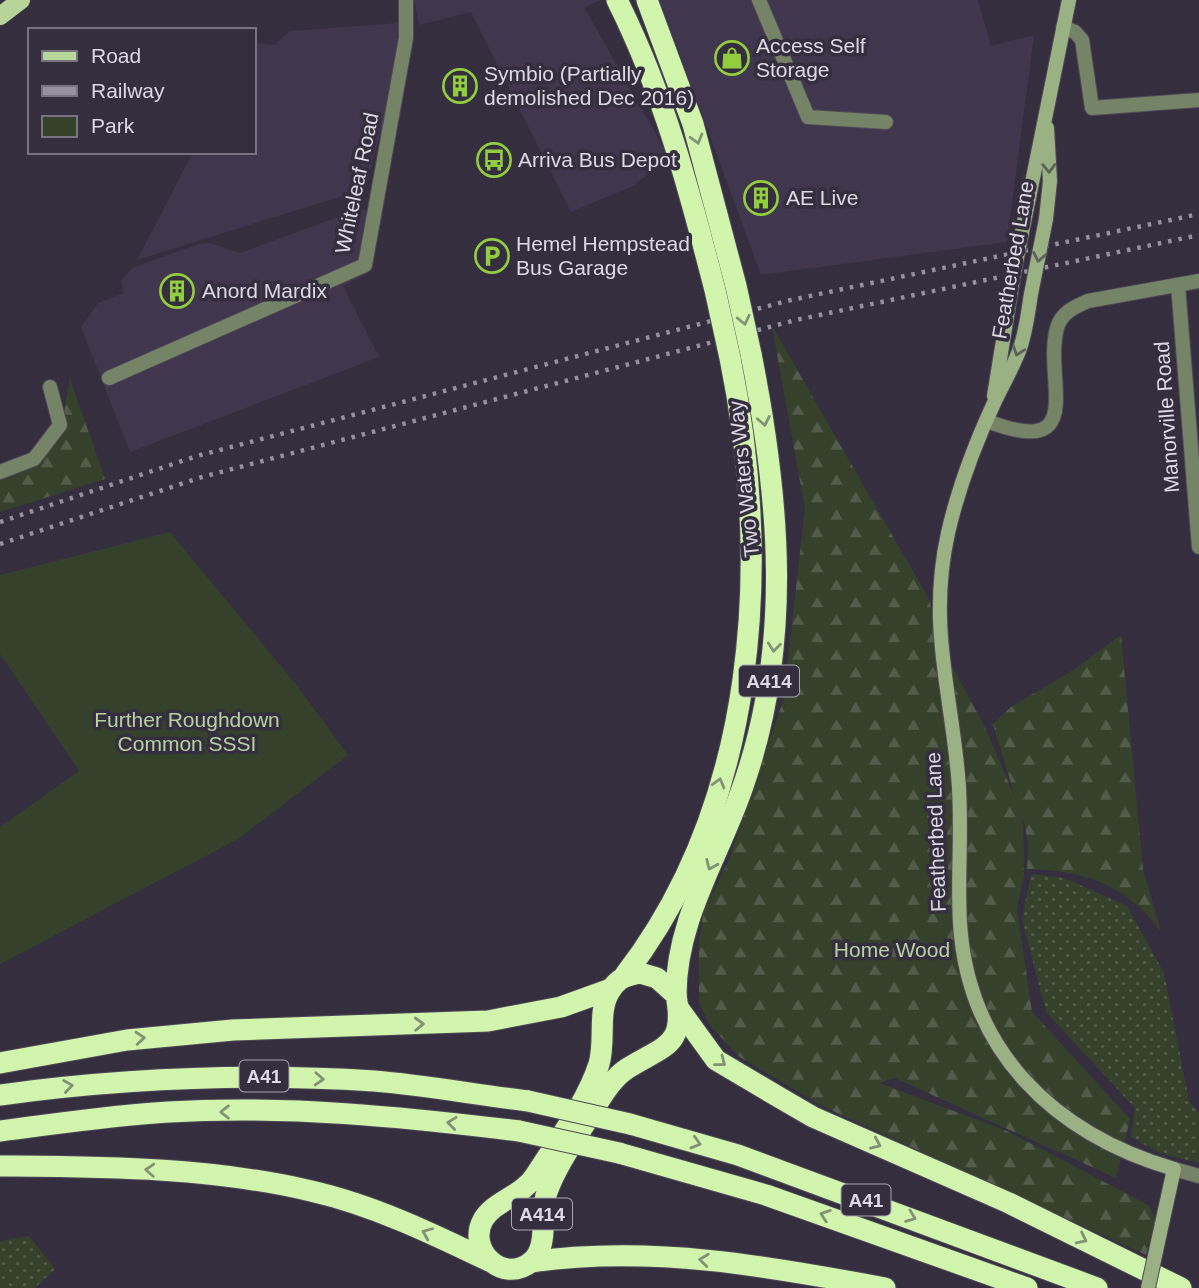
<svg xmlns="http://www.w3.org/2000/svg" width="1199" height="1288" font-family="Arial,sans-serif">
  <defs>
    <pattern id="grass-dots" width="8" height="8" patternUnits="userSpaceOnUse" patternTransform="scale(1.75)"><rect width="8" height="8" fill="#36412c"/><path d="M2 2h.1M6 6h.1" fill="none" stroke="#535c4a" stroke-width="1.8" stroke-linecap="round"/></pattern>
    <pattern id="forest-firs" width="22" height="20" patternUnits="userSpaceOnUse" patternTransform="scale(1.75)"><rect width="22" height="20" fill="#36412c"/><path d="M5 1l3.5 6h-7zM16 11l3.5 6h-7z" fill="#535c4a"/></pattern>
  </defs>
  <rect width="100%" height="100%" fill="#352e3f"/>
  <!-- built -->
  <g fill="#40364d">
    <path d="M414 0H601L584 7 669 157 633 186 571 212 471 12 419 25Z"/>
    <path d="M660 0H978L991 46 1034 35 1007 242 761 275Z"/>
    <path d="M398 23 396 76 365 189 137 260 193 152H254V43L275 45 290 31Z"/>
    <path d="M360 209 383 215 371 271 343 286 379 357 130 452 81 327 98 303 124 293 121 281 132 268 199 244 210 243 240 253Z"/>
  </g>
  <!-- grass -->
  <g fill="url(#grass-dots)">
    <path d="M1031 874 1064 878 1127 906 1164 973 1189 1101 1199 1113V1163L1159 1153 1131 1137 1135 1108 1046 1012 1022 919Z"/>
    <path d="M29 1236 55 1269 35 1288H0V1241Z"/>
  </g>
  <!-- forest -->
  <g fill="url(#forest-firs)">
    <path d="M772 326 930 601 935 635 985 727 1016 800 993 724 1011 707 1075 669 1121 635 1143 869 1161 932C1127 885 1085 870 1027 869L1028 842 1023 817 1024 876 1017 909 1032 1012 1130 1119 1116 1178 895 1078 879 1083 1007 1131 1150 1206 1155 1221 1146 1255 822 1106 738 1056 710 1025 699 1003V940L704 910 728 862 783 701 805 509Z"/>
    <path d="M70 379 105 479 0 512V476L60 434Z"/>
  </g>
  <!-- green -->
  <path fill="#36412c" d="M170 532 298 687 348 755 238 839 0 964V827L79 771 0 654V575Z"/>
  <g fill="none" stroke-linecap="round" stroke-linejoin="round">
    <!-- street casing -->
    <g stroke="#504959" stroke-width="16">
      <g id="street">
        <path d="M759 0 808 117 886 122"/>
        <path d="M1063 27 1075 32 1082 40 1092 108 1199 100"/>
        <path d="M1178 285 1199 547"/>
        <path d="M109 378 365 265 406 38V0"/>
        <path d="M987 421C1090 460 1043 380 1057 328 1061 313 1074 307 1088 301L1199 281"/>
        <path d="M0 472 34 459 60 425 50 387"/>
        <path d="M1174 1169 1199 1176"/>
      </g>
    </g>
    <!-- secondary casing -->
    <g stroke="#504959" stroke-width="16">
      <g id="secondary">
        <path d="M1046 219 1050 181 1047 128"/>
        <path d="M1020 242 1069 0"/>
        <path d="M1031 294C1028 312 1026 333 1019 351 1012 369 1002 386 994 403 975 444 958 489 948 533 928 624 950 686 958 775 963 824 957 874 960 923 968 1052 1055 1134 1174 1169L1156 1251"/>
        <path d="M994 396 1013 279"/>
      </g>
    </g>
    <!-- primary casing -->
    <g stroke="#504959" stroke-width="19">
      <path id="primary" d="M0 16 21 0"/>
    </g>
    <!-- highway casing -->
    <g stroke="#504959" stroke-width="23">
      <g id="highway">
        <path d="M617 0C664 94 689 189 715 290"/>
        <path d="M647 0 693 124 736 286"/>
        <path d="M640 973 657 978 676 995C686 1046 665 1045 628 1068 614 1077 606 1090 597 1104 581 1132 558 1161 547 1192 539 1213 550 1247 531 1262 502 1285 467 1249 483 1220 494 1201 522 1196 535 1176 557 1141 586 1104 599 1064 606 1040 597 1011 610 991 618 978 627 975 640 973Z"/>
        <path d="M625 975C758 802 772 564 730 358"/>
        <path d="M676 995C676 920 718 858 742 789 793 646 780 500 751 354"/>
        <path d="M679 1009 716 1060 782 1099 813 1117 1009 1203 1181 1288"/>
        <path d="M0 1063 127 1040 233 1030 488 1021 561 1007 611 989"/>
        <path d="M0 1095C125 1078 248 1073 374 1081 425 1085 477 1095 528 1101"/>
        <path d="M630 1124 738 1155 1097 1288"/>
        <path d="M0 1131C56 1124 113 1115 169 1112 286 1105 404 1117 519 1131"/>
        <path d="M619 1153 766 1195 1027 1288"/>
        <path d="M0 1166C104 1167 210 1167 311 1191 373 1205 433 1234 489 1261"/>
        <path d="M531 1262C650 1245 768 1266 885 1288"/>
      </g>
    </g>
    <!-- street -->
    <use href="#street" stroke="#758367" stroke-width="14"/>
    <!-- secondary -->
    <use href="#secondary" stroke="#9ab183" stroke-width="14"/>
    <!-- primary -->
    <use href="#primary" stroke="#b7d499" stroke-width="18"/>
    <!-- highway -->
    <use href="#highway" stroke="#d1f5ad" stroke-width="21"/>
    <!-- rail -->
    <g stroke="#96919e" stroke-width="4.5" stroke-dasharray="3.5 7" stroke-linecap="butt">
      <path d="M0 522 197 456 791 300 1199 214"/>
      <path d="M0 544 202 477 796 320 1199 235"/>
    </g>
    <!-- secondary-bridge casing -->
    <g stroke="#504959" stroke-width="16" stroke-linecap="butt">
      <g id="secondary-bridge">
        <path d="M1013 279 1020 242"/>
        <path d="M1031 294 1046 219"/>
        <path d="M1148 1288 1156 1251"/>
      </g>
    </g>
    <!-- highway-bridge casing -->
    <g stroke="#504959" stroke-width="23" stroke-linecap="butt">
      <g id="highway-bridge">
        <path d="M736 286 751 354"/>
        <path d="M715 290 730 358"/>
        <path d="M528 1101 630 1124"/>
        <path d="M519 1131 619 1153"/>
      </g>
    </g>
    <!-- secondary-bridge -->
    <use href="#secondary-bridge" stroke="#9ab183" stroke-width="14"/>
    <!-- highway-bridge -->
    <use href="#highway-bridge" stroke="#d1f5ad" stroke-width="21"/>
  </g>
  <!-- one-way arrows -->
  <defs><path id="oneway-chevron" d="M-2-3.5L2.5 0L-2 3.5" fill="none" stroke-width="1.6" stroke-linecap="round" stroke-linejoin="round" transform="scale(1.75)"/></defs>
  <g stroke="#839276">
    <use href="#oneway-chevron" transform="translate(697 139) rotate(74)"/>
    <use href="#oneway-chevron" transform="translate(744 320) rotate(77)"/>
    <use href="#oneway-chevron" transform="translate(764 421) rotate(79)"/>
    <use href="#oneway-chevron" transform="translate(774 647) rotate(96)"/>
    <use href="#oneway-chevron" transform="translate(719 783) rotate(-74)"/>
    <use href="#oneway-chevron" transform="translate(711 865) rotate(113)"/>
    <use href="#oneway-chevron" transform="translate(419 1024) rotate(-2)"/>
    <use href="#oneway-chevron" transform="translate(140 1038) rotate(-5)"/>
    <use href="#oneway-chevron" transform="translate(721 1062) rotate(38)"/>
    <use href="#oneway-chevron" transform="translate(319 1079) rotate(3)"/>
    <use href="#oneway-chevron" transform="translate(68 1086) rotate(-8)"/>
    <use href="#oneway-chevron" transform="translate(225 1112) rotate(180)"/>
    <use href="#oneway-chevron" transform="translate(452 1123) rotate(-173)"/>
    <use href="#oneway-chevron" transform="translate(696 1143) rotate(16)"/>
    <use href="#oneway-chevron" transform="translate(876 1144) rotate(24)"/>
    <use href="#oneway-chevron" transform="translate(150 1170) rotate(-177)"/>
    <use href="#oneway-chevron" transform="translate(825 1215) rotate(-161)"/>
    <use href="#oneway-chevron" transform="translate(911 1217) rotate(21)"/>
    <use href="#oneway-chevron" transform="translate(427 1233) rotate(-157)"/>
    <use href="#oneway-chevron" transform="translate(1082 1239) rotate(26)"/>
    <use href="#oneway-chevron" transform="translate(704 1260) rotate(-174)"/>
  </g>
  <g stroke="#5d625a">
    <use href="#oneway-chevron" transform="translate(1049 168) rotate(89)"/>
    <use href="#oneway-chevron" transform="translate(1039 257) rotate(101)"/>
    <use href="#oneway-chevron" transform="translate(1018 351) rotate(109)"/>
  </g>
  <!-- icons -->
  <defs>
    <g id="shop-ring" transform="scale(1.75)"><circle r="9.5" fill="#352e3f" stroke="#92cd3f" stroke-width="1.5"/><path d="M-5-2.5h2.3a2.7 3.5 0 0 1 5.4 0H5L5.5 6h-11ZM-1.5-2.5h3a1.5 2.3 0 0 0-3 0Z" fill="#92cd3f"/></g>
    <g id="building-ring" transform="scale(1.75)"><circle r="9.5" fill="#352e3f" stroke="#92cd3f" stroke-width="1.5"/><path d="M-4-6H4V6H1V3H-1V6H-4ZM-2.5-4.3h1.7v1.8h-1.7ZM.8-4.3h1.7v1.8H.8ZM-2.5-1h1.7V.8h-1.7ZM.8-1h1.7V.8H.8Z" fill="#92cd3f"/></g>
    <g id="bus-ring" transform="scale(1.75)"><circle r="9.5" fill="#352e3f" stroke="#92cd3f" stroke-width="1.5"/><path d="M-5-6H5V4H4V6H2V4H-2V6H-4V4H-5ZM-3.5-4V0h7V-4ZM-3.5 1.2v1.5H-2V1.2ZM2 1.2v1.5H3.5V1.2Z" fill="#92cd3f"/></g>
    <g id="parking-ring" transform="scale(1.75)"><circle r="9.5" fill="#352e3f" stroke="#92cd3f" stroke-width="1.5"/><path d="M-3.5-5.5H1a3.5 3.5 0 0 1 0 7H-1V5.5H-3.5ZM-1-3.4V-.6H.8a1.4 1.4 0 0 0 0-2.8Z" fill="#92cd3f"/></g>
  </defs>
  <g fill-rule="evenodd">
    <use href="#shop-ring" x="732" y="58"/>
    <use href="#building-ring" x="460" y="86"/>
    <use href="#bus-ring" x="494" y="160"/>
    <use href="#building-ring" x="761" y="198"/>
    <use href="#parking-ring" x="492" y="256"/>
    <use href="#building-ring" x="177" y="291"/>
  </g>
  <g text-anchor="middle" stroke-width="7" stroke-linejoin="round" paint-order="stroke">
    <!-- shield labels -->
    <g fill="#352e3f" stroke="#aba6b2" stroke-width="2">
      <rect x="739" y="665.5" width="60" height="31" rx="5"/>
      <rect x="239.5" y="1060.5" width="49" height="31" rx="5"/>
      <rect x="841.5" y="1184.5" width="49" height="31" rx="5"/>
      <rect x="512" y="1198.5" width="60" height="31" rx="5"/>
    </g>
    <g font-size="19" font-weight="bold" fill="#ddd9e4">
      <text x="769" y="688">A414</text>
      <text x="264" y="1083">A41</text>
      <text x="866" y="1207">A41</text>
      <text x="542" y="1221">A414</text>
    </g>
    <!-- poi labels -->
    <g font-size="21" fill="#ddd9e4" stroke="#352e3f" text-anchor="start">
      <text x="756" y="53">Access Self<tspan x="756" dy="24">Storage</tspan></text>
      <text x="484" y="81">Symbio (Partially<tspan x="484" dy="24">demolished Dec 2016)</tspan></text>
      <text x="518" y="167">Arriva Bus Depot</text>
      <text x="786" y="205">AE Live</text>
      <text x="516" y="251">Hemel Hempstead<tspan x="516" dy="24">Bus Garage</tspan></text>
      <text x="202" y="298">Anord Mardix</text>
    </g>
    <!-- street labels -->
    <g font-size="21" fill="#ddd9e4" stroke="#352e3f">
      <text transform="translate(357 183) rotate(-78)" y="7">Whiteleaf Road</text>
      <text transform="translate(1013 260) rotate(-80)" y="7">Featherbed Lane</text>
      <text transform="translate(1167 417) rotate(-94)" y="7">Manorville Road</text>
      <text transform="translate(744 479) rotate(-96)" y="7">Two Waters Way</text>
      <text transform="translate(936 832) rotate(-92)" y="7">Featherbed Lane</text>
    </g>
    <!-- park labels -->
    <g font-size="21" fill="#b8d1a0" stroke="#352e3f">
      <text x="187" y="727">Further Roughdown<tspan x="187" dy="24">Common SSSI</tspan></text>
      <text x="892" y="957">Home Wood</text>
    </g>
  </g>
  <!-- legend -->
  <rect x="28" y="28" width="228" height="126" fill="#352e3f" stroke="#787281" stroke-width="2"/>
  <rect x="42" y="51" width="35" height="10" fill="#b7d499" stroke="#787281" stroke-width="2"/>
  <text x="91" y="63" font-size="21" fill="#ddd9e4">Road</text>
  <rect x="42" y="86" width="35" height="10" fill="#96919e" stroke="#787281" stroke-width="2"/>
  <text x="91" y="98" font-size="21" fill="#ddd9e4">Railway</text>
  <rect x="42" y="116" width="35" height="21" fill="#36412c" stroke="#787281" stroke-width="2"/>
  <text x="91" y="133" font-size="21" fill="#ddd9e4">Park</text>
</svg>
